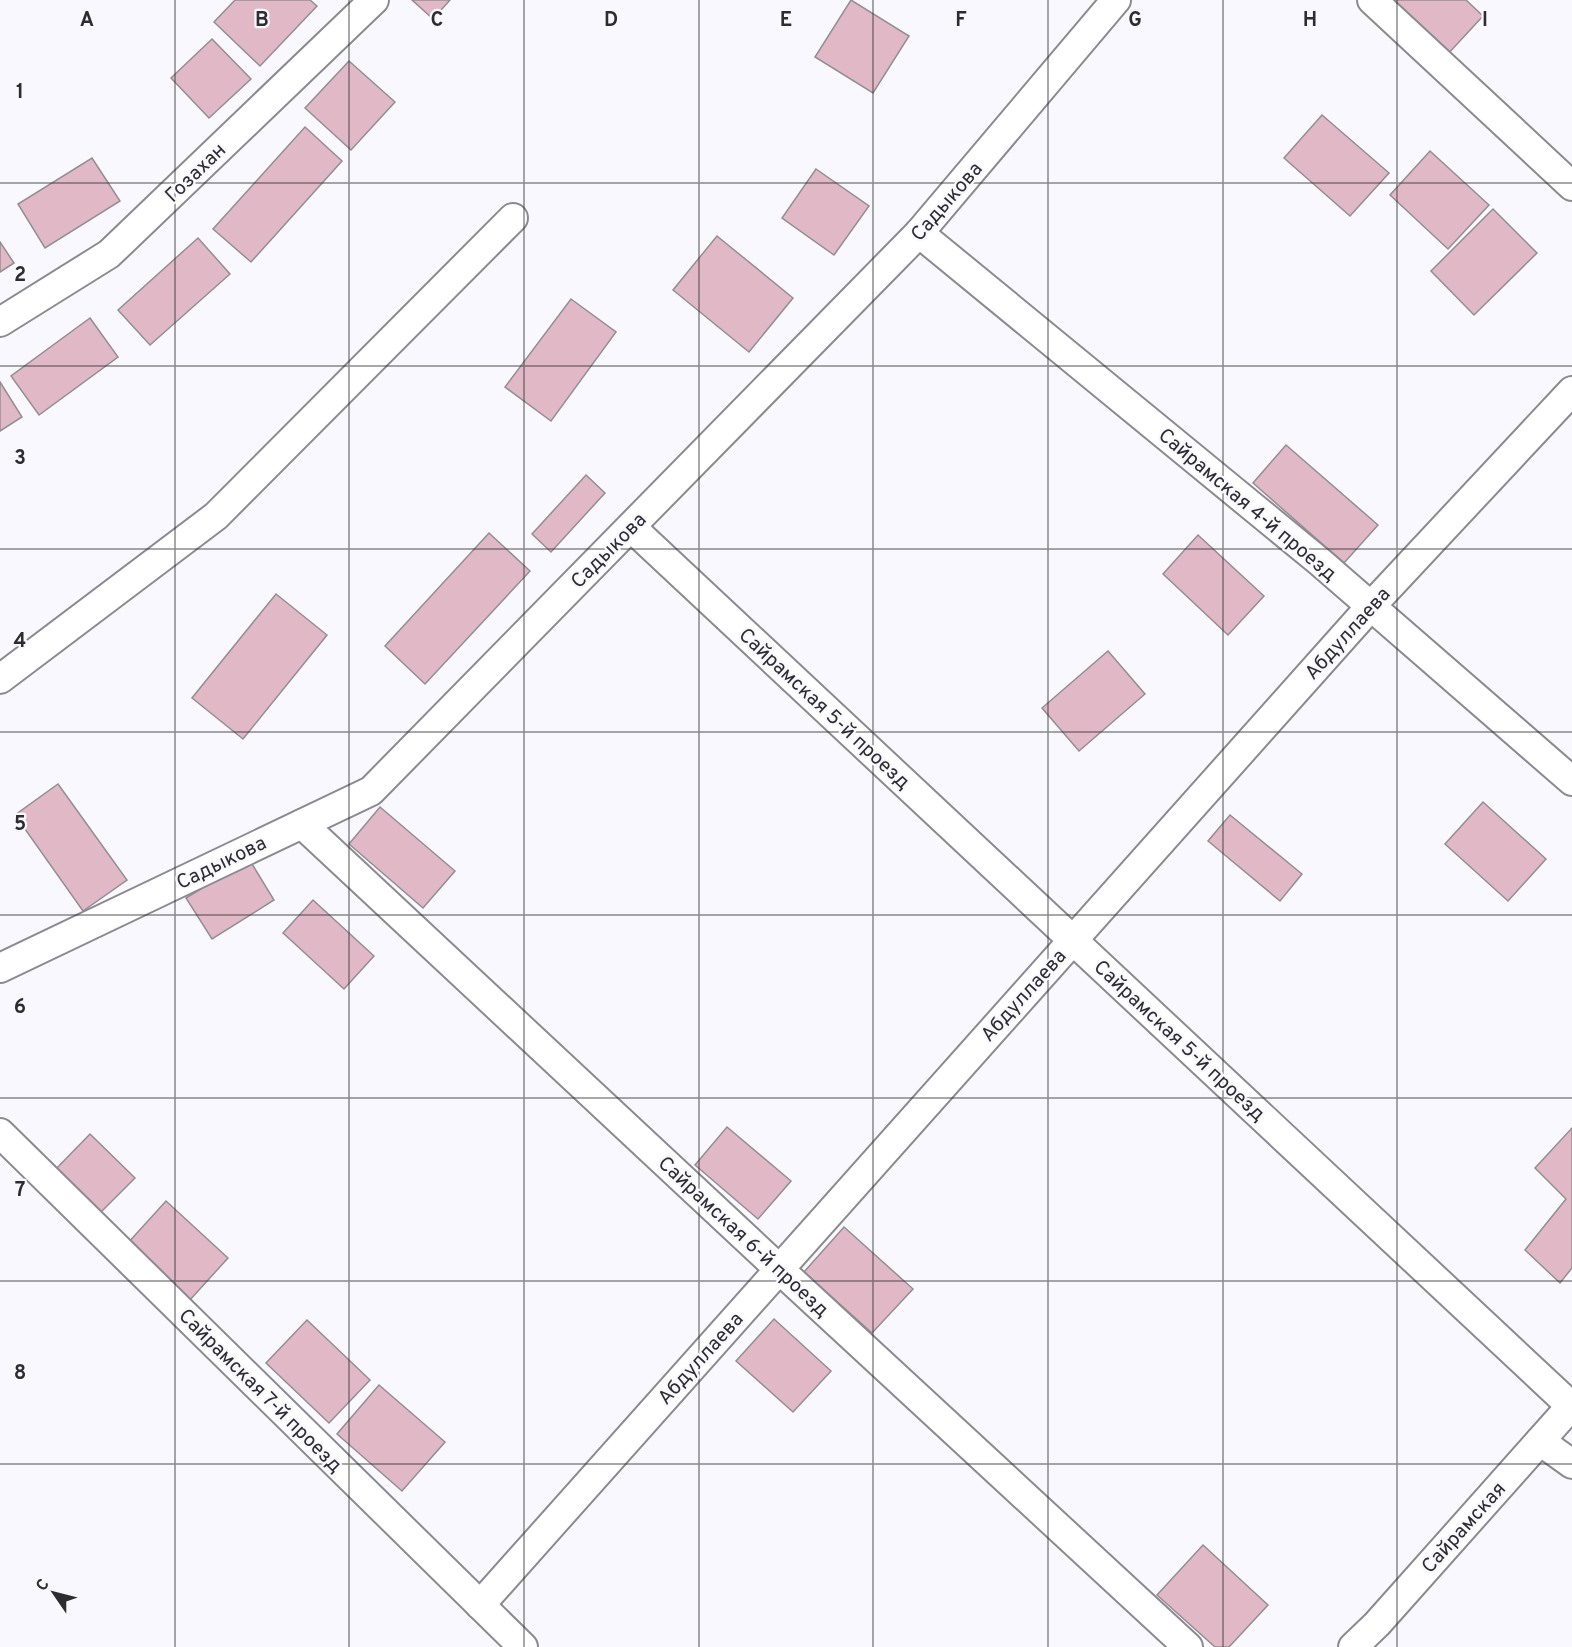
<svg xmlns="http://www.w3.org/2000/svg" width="1572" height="1647" font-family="Overpass,sans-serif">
  <rect width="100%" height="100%" fill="#f8f8fe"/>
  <!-- building -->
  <g fill="#e1b8c6" stroke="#948e90" stroke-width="1.5">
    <path d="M235 0H310L317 6 260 66 214 22Z"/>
    <path d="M412 0H450L433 19Z"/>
    <path d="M851 0 909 36 873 93 815 57Z"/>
    <path d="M1387 0H1466L1483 16 1447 55Z"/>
    <path d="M212 39 251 79 209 118 171 78Z"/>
    <path d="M349 61 395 102 351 150 305 108Z"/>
    <path d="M1322 115 1389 173 1350 216 1284 158Z"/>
    <path d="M305 127 342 161 251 262 213 229Z"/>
    <path d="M1430 151 1489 205 1448 249 1390 195Z"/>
    <path d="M92 158 120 201 45 248 18 204Z"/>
    <path d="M816 169 869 206 834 255 782 218Z"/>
    <path d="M1493 209 1537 253 1474 315 1431 271Z"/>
    <path d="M717 236 793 298 749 352 673 290Z"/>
    <path d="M198 238 230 274 150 345 118 310Z"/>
    <path d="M0 242 14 263 0 272Z"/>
    <path d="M571 299 616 332 551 421 505 387Z"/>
    <path d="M90 318 118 357 39 415 11 376Z"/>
    <path d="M0 382 22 417 0 431Z"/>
    <path d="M1286 445 1378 525 1344 563 1253 483Z"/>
    <path d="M586 475 605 493 551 552 532 534Z"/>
    <path d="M489 533 530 571 425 684 385 646Z"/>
    <path d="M1198 535 1264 596 1228 635 1163 574Z"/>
    <path d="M276 594 327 635 243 739 192 698Z"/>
    <path d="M1108 651 1145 694 1079 751 1042 708Z"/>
    <path d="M58 784 127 880 83 911 15 815Z"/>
    <path d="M1483 802 1546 859 1508 901 1445 844Z"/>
    <path d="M380 807 455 871 423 908 349 844Z"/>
    <path d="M1230 815 1302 874 1280 901 1208 841Z"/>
    <path d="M249 859 274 900 212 939 186 898Z"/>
    <path d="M313 900 374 956 344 989 283 933Z"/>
    <path d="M727 1127 791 1181 758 1219 695 1165Z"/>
    <path d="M1572 1128V1268L1560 1283 1525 1250 1566 1199 1535 1168Z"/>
    <path d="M90 1134 135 1178 97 1216 53 1172Z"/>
    <path d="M166 1201 228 1258 189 1301 127 1244Z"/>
    <path d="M844 1227 913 1289 872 1333 804 1272Z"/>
    <path d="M774 1319 831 1371 793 1412 736 1361Z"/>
    <path d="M307 1320 370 1380 329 1423 266 1363Z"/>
    <path d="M379 1385 445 1442 402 1491 337 1434Z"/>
    <path d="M1203 1545 1268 1605 1229 1647H1215L1157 1595Z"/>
  </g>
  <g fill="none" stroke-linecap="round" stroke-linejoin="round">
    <!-- street casing -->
    <g stroke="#8a8a90" stroke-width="32">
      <g id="street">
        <path d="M1372 0 1572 186"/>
        <path d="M919 233 1320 562 1572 781"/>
        <path d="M0 322 109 254 374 0"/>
        <path d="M631 527 1571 1406"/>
        <path d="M0 679 216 516 513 218"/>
        <path d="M302 824 779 1269 1188 1647"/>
        <path d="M0 968 371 791 919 233 1116 0"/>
        <path d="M0 1133 523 1647"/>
        <path d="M1540 1441 1572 1464"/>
        <path d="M480 1605 1371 606 1572 391"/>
        <path d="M1353 1647 1377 1624 1572 1405"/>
      </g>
    </g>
    <!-- street -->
    <use href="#street" stroke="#fff" stroke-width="28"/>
  </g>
  <!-- grid -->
  <path fill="none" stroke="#2d2d2f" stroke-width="1.5" stroke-opacity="0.55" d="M175 0V1647M349 0V1647M524 0V1647M699 0V1647M873 0V1647M1048 0V1647M1223 0V1647M1397 0V1647M0 183H1572M0 366H1572M0 549H1572M0 732H1572M0 915H1572M0 1098H1572M0 1281H1572M0 1464H1572"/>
  <g text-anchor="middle" stroke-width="4.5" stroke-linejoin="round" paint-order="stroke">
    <!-- street labels -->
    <g font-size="20" fill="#2d2d2f" stroke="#f8f8fe">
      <text transform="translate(195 172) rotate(-44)" y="7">Гозахан</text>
      <text transform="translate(946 201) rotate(-49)" y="7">Садыкова</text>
      <text transform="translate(1248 504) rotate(40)" y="7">Сайрамская 4-й проезд</text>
      <text transform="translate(608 550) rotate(-45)" y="7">Садыкова</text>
      <text transform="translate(1347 633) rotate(-48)" y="7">Абдуллаева</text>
      <text transform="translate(825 708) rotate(43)" y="7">Сайрамская 5-й проезд</text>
      <text transform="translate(221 862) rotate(-26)" y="7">Садыкова</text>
      <text transform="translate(1023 995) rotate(-48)" y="7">Абдуллаева</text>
      <text transform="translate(1180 1040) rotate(43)" y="7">Сайрамская 5-й проезд</text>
      <text transform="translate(744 1236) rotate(43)" y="7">Сайрамская 6-й проезд</text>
      <text transform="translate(700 1358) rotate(-48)" y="7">Абдуллаева</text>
      <text transform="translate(261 1390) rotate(45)" y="7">Сайрамская 7-й проезд</text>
      <text transform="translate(1463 1527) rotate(-48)" y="7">Сайрамская</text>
    </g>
  </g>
  <g font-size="20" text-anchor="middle" font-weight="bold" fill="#2d2d2f" stroke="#f8f8fe" stroke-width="4.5" stroke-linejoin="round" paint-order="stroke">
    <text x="87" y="26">A</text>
    <text x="262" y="26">B</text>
    <text x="437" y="26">C</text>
    <text x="611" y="26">D</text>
    <text x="786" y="26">E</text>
    <text x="961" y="26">F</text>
    <text x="1135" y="26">G</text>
    <text x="1310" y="26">H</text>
    <text x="1485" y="26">I</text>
    <text x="20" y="98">1</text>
    <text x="20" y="281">2</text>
    <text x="20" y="464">3</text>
    <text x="20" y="647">4</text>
    <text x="20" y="830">5</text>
    <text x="20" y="1013">6</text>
    <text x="20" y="1196">7</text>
    <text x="20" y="1379">8</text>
  </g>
  <!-- north arrow -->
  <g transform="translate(54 1593) rotate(305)" stroke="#f8f8fe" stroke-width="4.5" paint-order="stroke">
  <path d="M0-4.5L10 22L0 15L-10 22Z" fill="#2d2d2f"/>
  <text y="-9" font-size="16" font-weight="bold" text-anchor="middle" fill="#2d2d2f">С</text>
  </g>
</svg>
